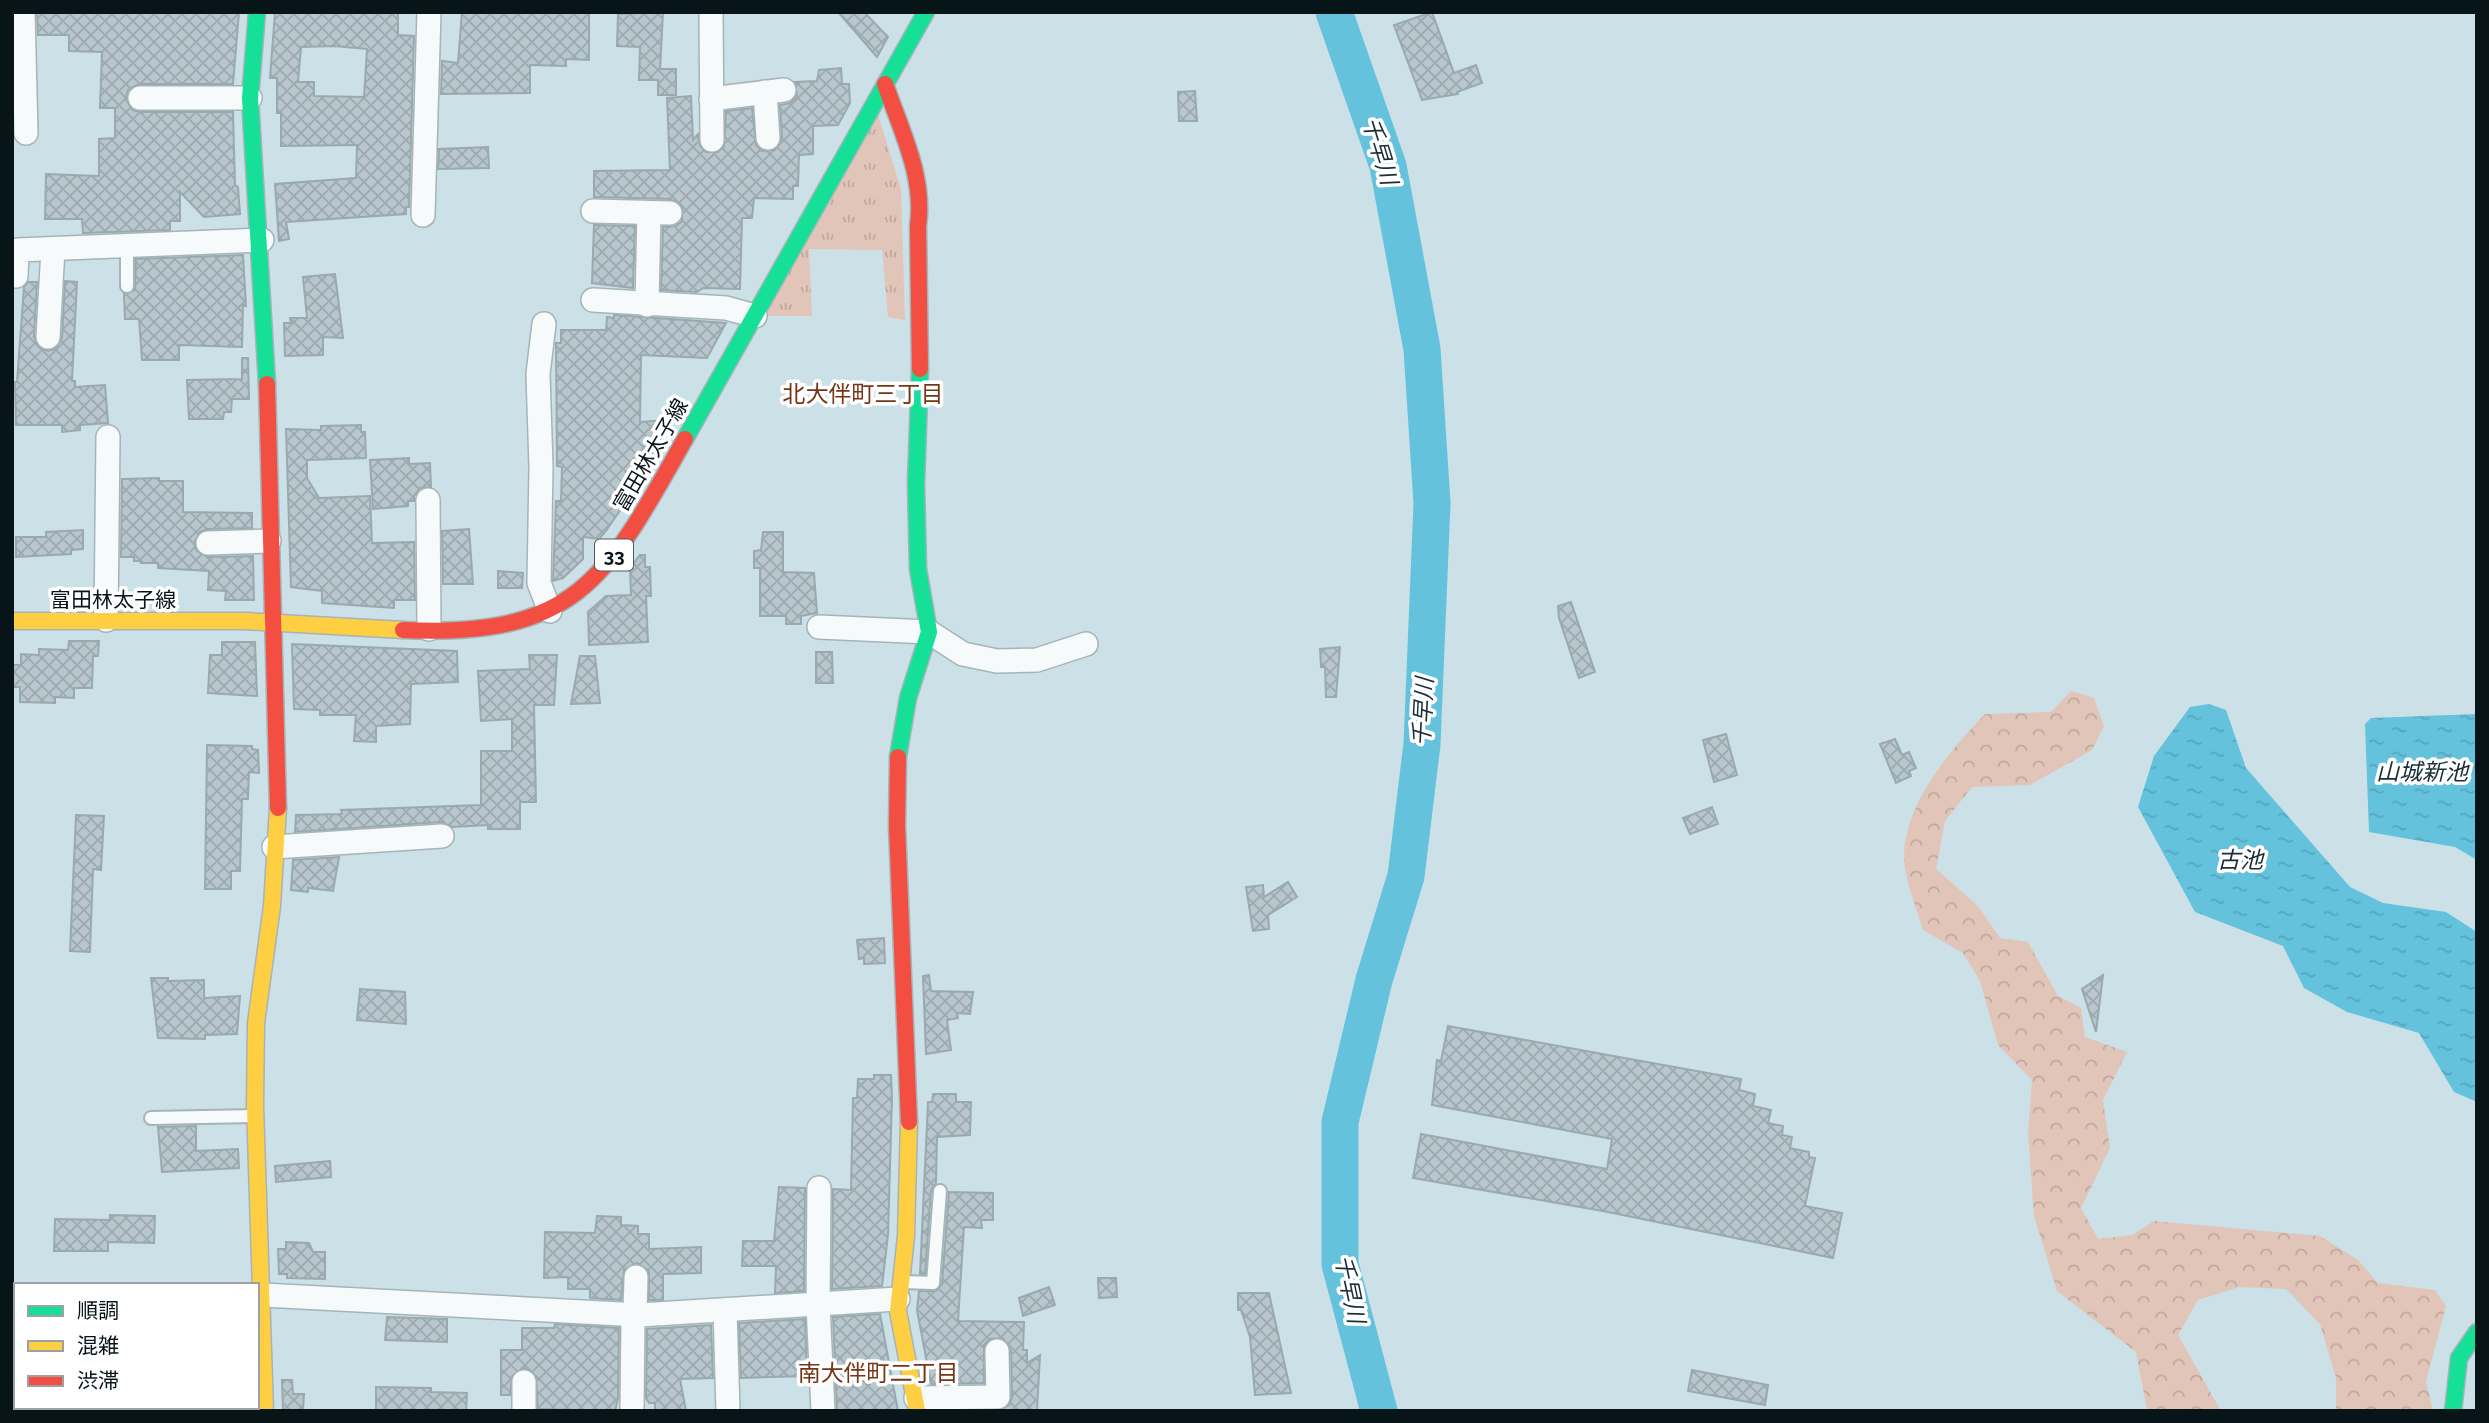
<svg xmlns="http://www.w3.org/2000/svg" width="2489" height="1423" font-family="Raleway,'Noto Sans JP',sans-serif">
  <defs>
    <pattern id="grass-tufts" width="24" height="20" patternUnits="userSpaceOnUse" patternTransform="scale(1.75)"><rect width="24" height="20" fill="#e1c5b8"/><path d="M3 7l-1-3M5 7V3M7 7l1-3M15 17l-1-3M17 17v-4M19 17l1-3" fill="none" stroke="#c0a89e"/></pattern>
    <pattern id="forest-crowns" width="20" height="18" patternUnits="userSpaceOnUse" patternTransform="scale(1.75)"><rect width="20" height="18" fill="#e1c5b8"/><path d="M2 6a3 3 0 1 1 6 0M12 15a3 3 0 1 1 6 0" fill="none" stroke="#c0a89e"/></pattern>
    <pattern id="water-ripples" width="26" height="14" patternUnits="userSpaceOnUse" patternTransform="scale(1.75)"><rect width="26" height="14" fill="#64c2dc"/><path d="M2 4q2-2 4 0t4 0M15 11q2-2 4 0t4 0" fill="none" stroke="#55a6bc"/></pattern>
    <pattern id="building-cross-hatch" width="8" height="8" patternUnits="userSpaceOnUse" patternTransform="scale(1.75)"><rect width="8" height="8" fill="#b7c7cd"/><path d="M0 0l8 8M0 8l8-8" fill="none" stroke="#9caaaf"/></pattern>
  </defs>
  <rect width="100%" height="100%" fill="#cce0e7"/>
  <!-- built -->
  <path fill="#badde9" d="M12 1305H16V1407H257L258 1411H12Z"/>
  <!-- grass -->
  <path fill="url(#grass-tufts)" d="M878 115 901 189 905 320 888 317 882 250 809 249 812 316H765Z"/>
  <!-- forest -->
  <path fill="url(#forest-crowns)" d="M2071 691 2094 698 2104 726 2092 750 2030 785 1972 787 1945 821 1936 869 1978 906 2000 938 2028 942 2058 996 2081 1008 2085 1037 2127 1052 2103 1100 2110 1148 2081 1208 2098 1239 2132 1235 2154 1221 2320 1236 2358 1260 2378 1283 2435 1290 2446 1306 2426 1382 2433 1411H2336V1378L2320 1324 2286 1289 2239 1287 2198 1300 2178 1335 2221 1411H2147L2136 1352 2057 1291 2034 1216 2028 1132 2032 1080 1998 1045 1980 981 1963 953 1923 930C1917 910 1908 888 1905 868 1897 812 1949 751 1985 714L2051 712Z"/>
  <!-- water -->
  <g fill="url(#water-ripples)">
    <path d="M2209 704 2226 710 2246 768 2350 887 2383 903 2446 912 2477 932V1102L2454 1092 2419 1033 2347 1012 2304 988 2283 946 2195 912 2138 807 2154 756 2190 707Z"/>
    <path d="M2477 714V860L2455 847 2369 832 2365 724 2371 718Z"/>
  </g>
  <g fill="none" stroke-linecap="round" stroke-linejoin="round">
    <!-- river -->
    <path stroke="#64c2dc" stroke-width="37" d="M1334 12 1388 166 1422 349 1432 503 1422 744 1406 876 1374 980 1340 1122V1264L1379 1411"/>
  </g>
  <!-- building -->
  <g fill="url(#building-cross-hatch)" stroke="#99aaaf" stroke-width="2" fill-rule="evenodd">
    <path d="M37 12H239L233 84H139L128 90 126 99 132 110 140 112H233L235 185 238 187 240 214 204 217 180 192V221H170V230L83 233 82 219H45L46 174 99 176V139L115 138V108H100L102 52 69 51V35H38Z"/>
    <path d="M275 12H398V35L414 36 409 207H406V214L286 222 289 239 279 241 275 184 356 178 357 145 281 146V113H277V78H270ZM334 46 367 49 364 97 314 96V82H298L301 47Z"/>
    <path d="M462 12H589V60L566 59V66L530 65V93L441 94 442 61 458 63Z"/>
    <path d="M663 12 660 69H676V95H658V80H639L640 47 617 46 618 14Z"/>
    <path d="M838 12H864L888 37 877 57Z"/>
    <path d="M1432 12 1454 73 1476 65 1482 83 1457 92 1458 94 1422 100 1394 25Z"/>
    <path d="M841 68 842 84H849L850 103 838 125 813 126V154L799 155 798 186H793V199L754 198 752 218H742L740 289 703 288 697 292 661 290 663 227 676 226 682 221V206L670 199 594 197V171L670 170 667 98 691 96 693 140 698 134 700 146 706 152H718L724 146 726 111 752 108 756 145 762 151 775 150 782 138 780 105 790 103 797 96 795 82 817 81 819 70Z"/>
    <path d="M1195 91 1197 121H1179L1178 92Z"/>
    <path d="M488 147 489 168 438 169 439 149Z"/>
    <path d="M594 225 635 226 633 288 592 283Z"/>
    <path d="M243 255 246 306 243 305 242 347 179 345V360H142L139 319H125L124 294 135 290 136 259Z"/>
    <path d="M335 274 343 338 323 337V355L285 356 284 323H291L290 318H307L303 277Z"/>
    <path d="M65 281 77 282 72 381H75V387L105 385 108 423 80 425V430L62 432V425H16L15 382H17L24 287 28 282H37L34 337 40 348 48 351 55 349 62 338Z"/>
    <path d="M614 315 726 323 707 358 641 355 640 422 666 420V429L641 474H628L623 506 606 531 599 539 583 537V559L563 578 553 581 556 501H561L562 467 557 466 556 343H561V330H606L607 317 614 318Z"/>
    <path d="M242 358H248L249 399H232L231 412H224L223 419H189L187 380 242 379Z"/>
    <path d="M361 425V432H365L366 458 307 460V478L319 498 370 496 372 543 414 542 415 600H394V608L322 603V591L291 587 286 429 321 430V426Z"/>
    <path d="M409 458V464L430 463 431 487 420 488 414 496V501H408V506L373 509 370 460Z"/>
    <path d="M159 478V481H183V512L252 513V528L207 529 200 532 194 543 197 551 208 557 253 556 254 600H225L226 591 208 590 209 571 158 568V563H141V561H134V557H121L122 479Z"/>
    <path d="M469 529 473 584H443L442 531Z"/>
    <path d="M83 530V549L71 550V554L16 557V537H46V532Z"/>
    <path d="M763 532H783V572L814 573 817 613 801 616V624H786V616H760V568H754V551L761 550Z"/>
    <path d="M640 555H645V567H650L651 596H646L648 642 589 645 588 612 606 596 631 595 630 568Z"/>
    <path d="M498 571 523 573 522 588H498Z"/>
    <path d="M1571 602 1595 672 1579 678 1559 618 1558 606Z"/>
    <path d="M69 641H99L98 656H93L92 688H74V698L55 697V703L20 702V687H13V665H21V654L39 655V649L68 650Z"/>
    <path d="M222 642H255L257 696 208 693 210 655H222Z"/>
    <path d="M292 644 457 651 458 682 411 684 410 724 376 726V742L354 741 356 715H320V710L294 709Z"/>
    <path d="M1340 647 1336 697H1326L1325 667H1321L1320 649Z"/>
    <path d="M816 652H832L833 683H816Z"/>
    <path d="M529 655H557L554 705H534L536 802H520V829H488V825L452 827 441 822 295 832 296 815 342 814 341 810 481 805V751H512V719L481 721 478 671 530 669Z"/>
    <path d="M580 656H595L600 703 571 704Z"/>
    <path d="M1726 734 1737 775 1714 782 1703 740Z"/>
    <path d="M1895 739 1902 755 1909 752 1916 768 1909 771 1911 776 1896 783 1880 744Z"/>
    <path d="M207 745 252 746V749L258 750 259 773 249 772 248 799H242L240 871H231V889H205Z"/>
    <path d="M1712 807 1718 824 1690 834 1683 818Z"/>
    <path d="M76 815 104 816 101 870 93 869 90 952 70 951Z"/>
    <path d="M339 857 333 891 308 888V892L291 890 293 860Z"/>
    <path d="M1288 882 1297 897 1268 915 1269 929 1253 931 1246 887 1263 885 1264 897Z"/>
    <path d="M884 938 885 963 864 964V958L859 959 857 940Z"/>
    <path d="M929 975 931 991 973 992 970 1014 957 1013 958 1018 947 1020 951 1050 926 1054 923 976Z"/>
    <path d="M2103 975 2096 1032 2082 989Z"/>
    <path d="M151 978H168V981L204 980V998L240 996 237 1034 205 1035V1039L158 1038Z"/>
    <path d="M360 989 405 992 406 1024 357 1020Z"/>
    <path d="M1448 1026 1741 1079 1739 1090 1755 1094 1753 1106 1771 1110 1768 1123 1783 1126 1782 1135 1792 1137 1790 1148 1809 1152V1157L1815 1158 1805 1206 1842 1213 1833 1258 1603 1211 1413 1178 1421 1134 1607 1169 1612 1139 1432 1105 1437 1060 1441 1061Z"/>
    <path d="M874 1075H891L892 1098 888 1235 882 1286 832 1289 833 1189 851 1190 853 1098H857L858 1079H874Z"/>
    <path d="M933 1094H956V1102H971L970 1135 937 1137 936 1183 931 1190 925 1274H920L928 1102H932Z"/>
    <path d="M196 1126V1151L238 1149 239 1168 162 1172 158 1127Z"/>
    <path d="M330 1161 331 1177 276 1182 275 1166Z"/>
    <path d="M779 1187 805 1188 804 1291 775 1293 776 1266H742L743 1241H774Z"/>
    <path d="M949 1192 993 1193V1220H981L982 1228 964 1227 958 1321 1024 1322 1023 1350H1027V1363L1040 1355 1037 1411H999L1010 1404 1012 1397 1011 1351 1003 1338 990 1339 984 1345V1383L931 1384 917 1310 919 1291H936L942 1284Z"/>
    <path d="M110 1215 155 1216 154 1243 108 1242V1251H54L55 1219 110 1220Z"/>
    <path d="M597 1216 621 1217V1225L638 1226V1234H649V1249L701 1247V1273L663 1274V1300H649V1271L637 1263 624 1270 621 1300 590 1298V1289H568V1277L544 1278 545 1232 595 1233Z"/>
    <path d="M286 1242 309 1243 313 1252H325V1279L287 1278V1274H279L278 1249H286Z"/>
    <path d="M1098 1278H1116L1117 1297 1099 1298Z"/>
    <path d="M1049 1287 1055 1305 1023 1316 1019 1298Z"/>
    <path d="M1238 1293H1269L1291 1393 1255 1395 1250 1337 1241 1310H1238Z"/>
    <path d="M880 1314 898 1411H837L833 1317Z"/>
    <path d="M387 1317 447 1319V1342L385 1340Z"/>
    <path d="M805 1319 807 1376 741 1378 739 1323Z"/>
    <path d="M555 1324 619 1328 618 1399 615 1411 538 1409 536 1376 525 1368 512 1376 510 1395H501V1350H522V1328H554Z"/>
    <path d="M711 1325 713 1378 680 1379 686 1411H655V1403H649L646 1398 647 1329Z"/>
    <path d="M1692 1370 1768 1385 1765 1405 1688 1391Z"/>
    <path d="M282 1380H292L293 1394H304L303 1411H283Z"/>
    <path d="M376 1387 431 1388V1392L467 1393 466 1411H376Z"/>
  </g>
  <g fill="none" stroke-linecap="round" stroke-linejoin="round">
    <!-- lane casing -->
    <g stroke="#a4b4b9" stroke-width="16">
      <g id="lane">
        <path d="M127 245V286"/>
        <path d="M151 1118 255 1116"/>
        <path d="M902 1282 933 1283 940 1191"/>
      </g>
    </g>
    <!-- street casing -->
    <g stroke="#a4b4b9" stroke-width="26">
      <g id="street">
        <path d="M23 12 26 133"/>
        <path d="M711 12 712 140"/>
        <path d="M765 92 768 138"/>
        <path d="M140 98H250"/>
        <path d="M711 99 784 90"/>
        <path d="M593 211 670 213"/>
        <path d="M423 215 429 12"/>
        <path d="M12 276H16L17 250 262 240"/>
        <path d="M593 300 726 308 755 316"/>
        <path d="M647 305 649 213"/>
        <path d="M544 324 538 374 541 467 539 583 550 611"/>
        <path d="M48 337 53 249"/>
        <path d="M428 500 429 629"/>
        <path d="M208 543 269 541"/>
        <path d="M106 620 108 437"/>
        <path d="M819 627 929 632 963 654 997 661 1037 660 1086 644"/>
        <path d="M274 847 442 836"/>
        <path d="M819 1188 818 1305 823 1411"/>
        <path d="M12 1295H16"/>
        <path d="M263 1295 640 1315 898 1299"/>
        <path d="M725 1310 728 1411"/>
        <path d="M635 1315 636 1277"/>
        <path d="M916 1398 998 1397 997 1351"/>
        <path d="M524 1411V1382"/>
        <path d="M632 1411 633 1315"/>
      </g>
    </g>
    <!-- fast casing -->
    <g stroke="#a4b4b9" stroke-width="19">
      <g id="fast">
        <path d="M257 12 250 98 267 384"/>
        <path d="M685 439 926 12"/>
        <path d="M898 757 908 698 929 632 918 569 916 484 920 369"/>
        <path d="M2453 1411 2459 1358 2477 1332"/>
      </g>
    </g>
    <!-- slow casing -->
    <g stroke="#a4b4b9" stroke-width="19">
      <g id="slow">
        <path d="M12 621H245L403 630"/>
        <path d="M909 1122 906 1236 898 1311 917 1411"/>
        <path d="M265 1411 255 1106 256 1023 272 906 278 808"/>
      </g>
    </g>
    <!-- jam casing -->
    <g stroke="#a4b4b9" stroke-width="19">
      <g id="jam">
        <path d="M885 84C901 130 925 177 918 226L920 369"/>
        <path d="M267 384 278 808"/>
        <path d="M403 630C577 638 607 578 685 439"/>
        <path d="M898 757 897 826 909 1122"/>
      </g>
    </g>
    <!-- lane -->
    <use href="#lane" stroke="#f7fafb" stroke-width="12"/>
    <!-- street -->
    <use href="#street" stroke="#f7fafb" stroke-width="23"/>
    <!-- fast -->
    <use href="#fast" stroke="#16e098" stroke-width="16"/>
    <!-- slow -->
    <use href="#slow" stroke="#ffcf43" stroke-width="16"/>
    <!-- jam -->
    <use href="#jam" stroke="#f24e42" stroke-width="16"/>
  </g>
  <g text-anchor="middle" stroke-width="7" stroke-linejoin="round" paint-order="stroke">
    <!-- shield labels -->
    <rect fill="#fff" stroke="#515b5e" stroke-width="2" x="595" y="539.5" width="38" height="31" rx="5"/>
    <g font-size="19" font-weight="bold" fill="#071519">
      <text x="614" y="562">33</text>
    </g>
    <!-- street labels -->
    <g font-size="21" fill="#071519" stroke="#fff">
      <text transform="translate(651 455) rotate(-60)" y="7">富田林太子線</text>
      <text x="113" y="607">富田林太子線</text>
    </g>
    <!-- water labels -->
    <g font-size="23" font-style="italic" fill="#192e35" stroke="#fff">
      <text transform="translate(1380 151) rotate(73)" y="8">千早川</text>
      <text transform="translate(1423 712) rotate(-87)" y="8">千早川</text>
      <text x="2422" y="780">山城新池</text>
      <text x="2240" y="868">古池</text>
      <text transform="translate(1350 1289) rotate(78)" y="8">千早川</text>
    </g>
    <!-- neighbourhood labels -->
    <g font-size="23" fill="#763516" stroke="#fff">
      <text x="863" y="402">北大伴町三丁目</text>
      <text x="878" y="1381">南大伴町二丁目</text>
    </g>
  </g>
  <!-- border -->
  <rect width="2489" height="1423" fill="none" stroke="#071519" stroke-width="28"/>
  <!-- legend -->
  <rect x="14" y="1283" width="245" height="126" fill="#ffffff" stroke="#9ca1a3" stroke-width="2"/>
  <rect x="28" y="1306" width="35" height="10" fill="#16e098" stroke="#9ca1a3" stroke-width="2"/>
  <text x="77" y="1318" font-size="21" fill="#071519">順調</text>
  <rect x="28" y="1341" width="35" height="10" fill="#ffcf43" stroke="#9ca1a3" stroke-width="2"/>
  <text x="77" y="1353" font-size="21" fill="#071519">混雑</text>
  <rect x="28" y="1376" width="35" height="10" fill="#f24e42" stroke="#9ca1a3" stroke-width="2"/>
  <text x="77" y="1388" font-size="21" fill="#071519">渋滞</text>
</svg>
